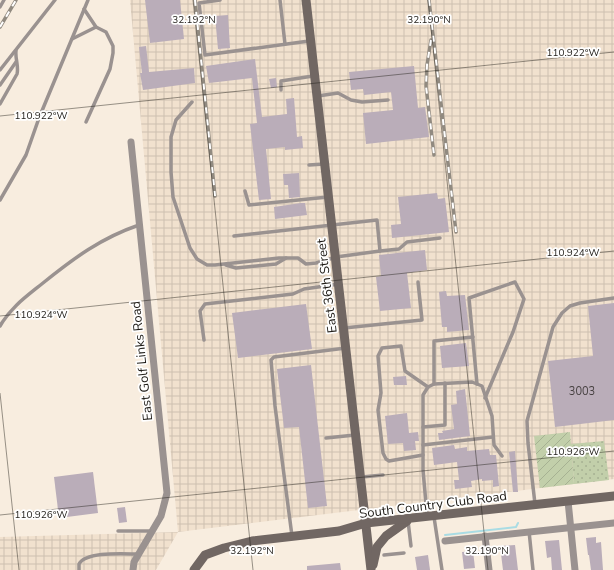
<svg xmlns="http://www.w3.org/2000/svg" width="614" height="570" font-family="'Nunito Sans',sans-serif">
  <defs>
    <pattern id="industrial-grid" width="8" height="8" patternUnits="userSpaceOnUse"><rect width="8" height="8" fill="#f1e1ce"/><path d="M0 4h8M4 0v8" fill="none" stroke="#cec0b0"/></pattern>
    <pattern id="grass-dots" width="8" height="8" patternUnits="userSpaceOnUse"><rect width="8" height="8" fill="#c2cfaa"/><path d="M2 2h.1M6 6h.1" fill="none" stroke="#a6b192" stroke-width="1.8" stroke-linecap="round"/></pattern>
    <pattern id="garden-furrows" width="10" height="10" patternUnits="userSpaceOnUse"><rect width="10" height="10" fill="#c2cfaa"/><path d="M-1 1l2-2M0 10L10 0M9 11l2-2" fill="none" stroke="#a6b192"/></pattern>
  </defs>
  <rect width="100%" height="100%" fill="#f8eddf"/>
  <!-- industrial -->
  <path fill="url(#industrial-grid)" d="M130 0H614V479L178 532 156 570H0V537L178 532Z"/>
  <!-- grass -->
  <path fill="url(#grass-dots)" d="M604 441 609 480 574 484 571 444Z"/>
  <!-- garden -->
  <path fill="url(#garden-furrows)" d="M570 432 574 484 540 488 534 436Z"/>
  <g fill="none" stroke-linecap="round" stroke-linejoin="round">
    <!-- stream -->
    <path stroke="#a9dce4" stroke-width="2" d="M445 535 516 527 518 523"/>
  </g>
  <!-- building -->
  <g fill="#baadb9">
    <path d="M145 0H180L184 39 150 43Z"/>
    <path d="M228 15 230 48 218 49 215 16Z"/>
    <path d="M146 46 149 72 194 68 195 83 143 90 140 73H142L139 47Z"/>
    <path d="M255 59 262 117 287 114 286 99 294 98 297 137 302 136 303 148 285 150V147L266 149 271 199 259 200 250 124 257 123 252 78 209 83 206 66Z"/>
    <path d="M414 66 418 108 425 107 429 137 366 144 363 113 393 110 391 92 364 95 363 89 351 90 349 72Z"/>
    <path d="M276 78 277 87 271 88 269 79Z"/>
    <path d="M299 173 300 197 289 198 288 185H284L283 174Z"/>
    <path d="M437 193 438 199 445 198 449 232 392 238 391 225 401 224 398 197Z"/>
    <path d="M301 203H305L307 215 275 219 274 207Z"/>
    <path d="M425 250 427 270 407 273 411 308 380 311 376 277 381 276 379 255Z"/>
    <path d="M446 291 447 296 465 295 469 330 447 332V327H442L439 292Z"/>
    <path d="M614 303V420L555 427 548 361 593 356 588 306Z"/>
    <path d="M306 304 312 349 238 358 232 313Z"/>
    <path d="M466 343 469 366 442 368 440 346Z"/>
    <path d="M311 365 327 506 308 508 299 427 284 428 277 369Z"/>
    <path d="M406 376 407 385H394L393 377Z"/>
    <path d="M465 389 470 436 439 440 438 433H443L442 431 454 429 451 405 457 404 456 391Z"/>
    <path d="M407 413 409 433 418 432 419 441H415L416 450 404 451 403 443 388 444 385 416Z"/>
    <path d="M454 445 455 449 467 447V451L489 449 490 455H496L499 486 493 487V480L482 481V479L471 481 472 487 455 489 454 480H459L457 462 434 465 432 448Z"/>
    <path d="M515 451 518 492H513L509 452Z"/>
    <path d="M93 472 98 513 59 518 54 477Z"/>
    <path d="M125 507 127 522 119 523 117 508Z"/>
    <path d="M596 537V543L601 542 603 570H591L589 555H588L586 538Z"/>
    <path d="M559 540 562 570H552L551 557 547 558 545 541Z"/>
    <path d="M515 545 518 570H503L500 546Z"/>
    <path d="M473 551 475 568 464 569 462 552Z"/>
    <path d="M428 555 430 570H417L415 557Z"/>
    <path d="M340 563 341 570H307V566Z"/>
  </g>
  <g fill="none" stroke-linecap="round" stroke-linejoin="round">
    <!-- lane -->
    <g stroke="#9a9290" stroke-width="3.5">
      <path d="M220 0 199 3 205 55 309 41"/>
      <path d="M280 0 285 44"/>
      <path d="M0 7 4 0"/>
      <path d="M84 9 96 27 106 32 113 46V53L110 69 86 122"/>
      <path d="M72 39 96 27"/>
      <path d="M0 70 55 0"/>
      <path d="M0 85 16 62"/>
      <path d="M281 90V81L313 76"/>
      <path d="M318 96 338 93 351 100 362 102 388 100"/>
      <path d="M192 102 176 120 171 137V172L173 197 190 248 197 259 207 265H215L279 258H298L306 264 316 263 336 257 380 251 377 220 234 236"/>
      <path d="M0 104 17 74C19 67 15 58 16 51"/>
      <path d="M309 165 324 164"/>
      <path d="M245 191 249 205 328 197"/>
      <path d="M0 200 26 155 39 118 88 0"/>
      <path d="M380 251 399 249 407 242 440 238"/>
      <path d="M226 265 236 268 276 264 286 258"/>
      <path d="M0 326C11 307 27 296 43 283 74 258 101 238 139 225"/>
      <path d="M344 328 422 320 418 282"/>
      <path d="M204 340 200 311 205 304 293 294 304 289 339 284"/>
      <path d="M434 384V341L473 337"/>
      <path d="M477 384 469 298 515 282 524 299 513 332 485 398"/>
      <path d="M423 427 445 425V383"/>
      <path d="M326 438 355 435"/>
      <path d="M423 445 493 437"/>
      <path d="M423 455 389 461 386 459 383 453 378 410 381 393 378 356 382 348 401 346 405 371 428 387"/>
      <path d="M362 477 383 475"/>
      <path d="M535 504 528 443 527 421 553 327 562 313 570 306 580 303 614 298"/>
      <path d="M427 515 423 470V395L428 387 434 384 472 382 482 386 492 416 494 445 502 456"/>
      <path d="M434 517 442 570"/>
      <path d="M408 521 411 546"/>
      <path d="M118 531H151"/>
      <path d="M529 531 533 570"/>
      <path d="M292 536 275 406 271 360 274 357 346 348"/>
      <path d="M384 555 404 553"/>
      <path d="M79 570V564C86 551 125 554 138 554"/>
    </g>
    <!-- street -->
    <g stroke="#9a9290" stroke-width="7">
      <path d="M131 142 167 493 161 516 134 562 133 570"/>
      <path d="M568 501 575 570"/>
      <path d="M485 536 489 570"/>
      <path d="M445 541 614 523"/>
    </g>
    <!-- secondary -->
    <g stroke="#716763" stroke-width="9">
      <path d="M306 0 371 570"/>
      <path d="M373 565 377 547 386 536 407 521"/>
      <path d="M194 570 205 555 224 548 252 541 339 531 366 523 614 496"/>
    </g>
    <!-- rail casing -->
    <g stroke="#918a80" stroke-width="3.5">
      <g id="rail">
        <path d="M195 0 215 196"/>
        <path d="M429 0 456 232"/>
        <path d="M0 27 16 0"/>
        <path d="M431 40 427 65 426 86 434 155"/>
      </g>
    </g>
    <!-- rail -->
    <use href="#rail" stroke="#fff" stroke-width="2" stroke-dasharray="6" stroke-linecap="butt"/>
  </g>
  <!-- ticks -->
  <path fill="none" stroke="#1f1c17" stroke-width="1" stroke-opacity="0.45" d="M193 0 253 570M428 0 488 570M0 116 614 52M0 316 614 251M0 393 19 570M0 515 614 451"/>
  <g text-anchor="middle" stroke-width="3.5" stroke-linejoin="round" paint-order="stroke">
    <!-- number labels -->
    <g font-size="11" fill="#464040">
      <text x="582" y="395">3003</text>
    </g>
    <!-- street labels -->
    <g font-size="13" fill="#1f1c17" stroke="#fff">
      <text transform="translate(326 286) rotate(-97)" y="5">East 36th Street</text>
      <text transform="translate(141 361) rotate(-96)" y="5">East Golf Links Road</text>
      <text transform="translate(433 504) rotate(-7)" y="5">South Country Club Road</text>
    </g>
  </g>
  <g font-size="10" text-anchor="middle" fill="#1f1c17" stroke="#fff" stroke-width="3.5" stroke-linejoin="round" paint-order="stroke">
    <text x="194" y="23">32.192°N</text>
    <text x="429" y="23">32.190°N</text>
    <text x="573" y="56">110.922°W</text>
    <text x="41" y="119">110.922°W</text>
    <text x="573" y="256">110.924°W</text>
    <text x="41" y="318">110.924°W</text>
    <text x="573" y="455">110.926°W</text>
    <text x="41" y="518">110.926°W</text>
    <text x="252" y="554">32.192°N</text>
    <text x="487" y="554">32.190°N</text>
  </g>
</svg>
